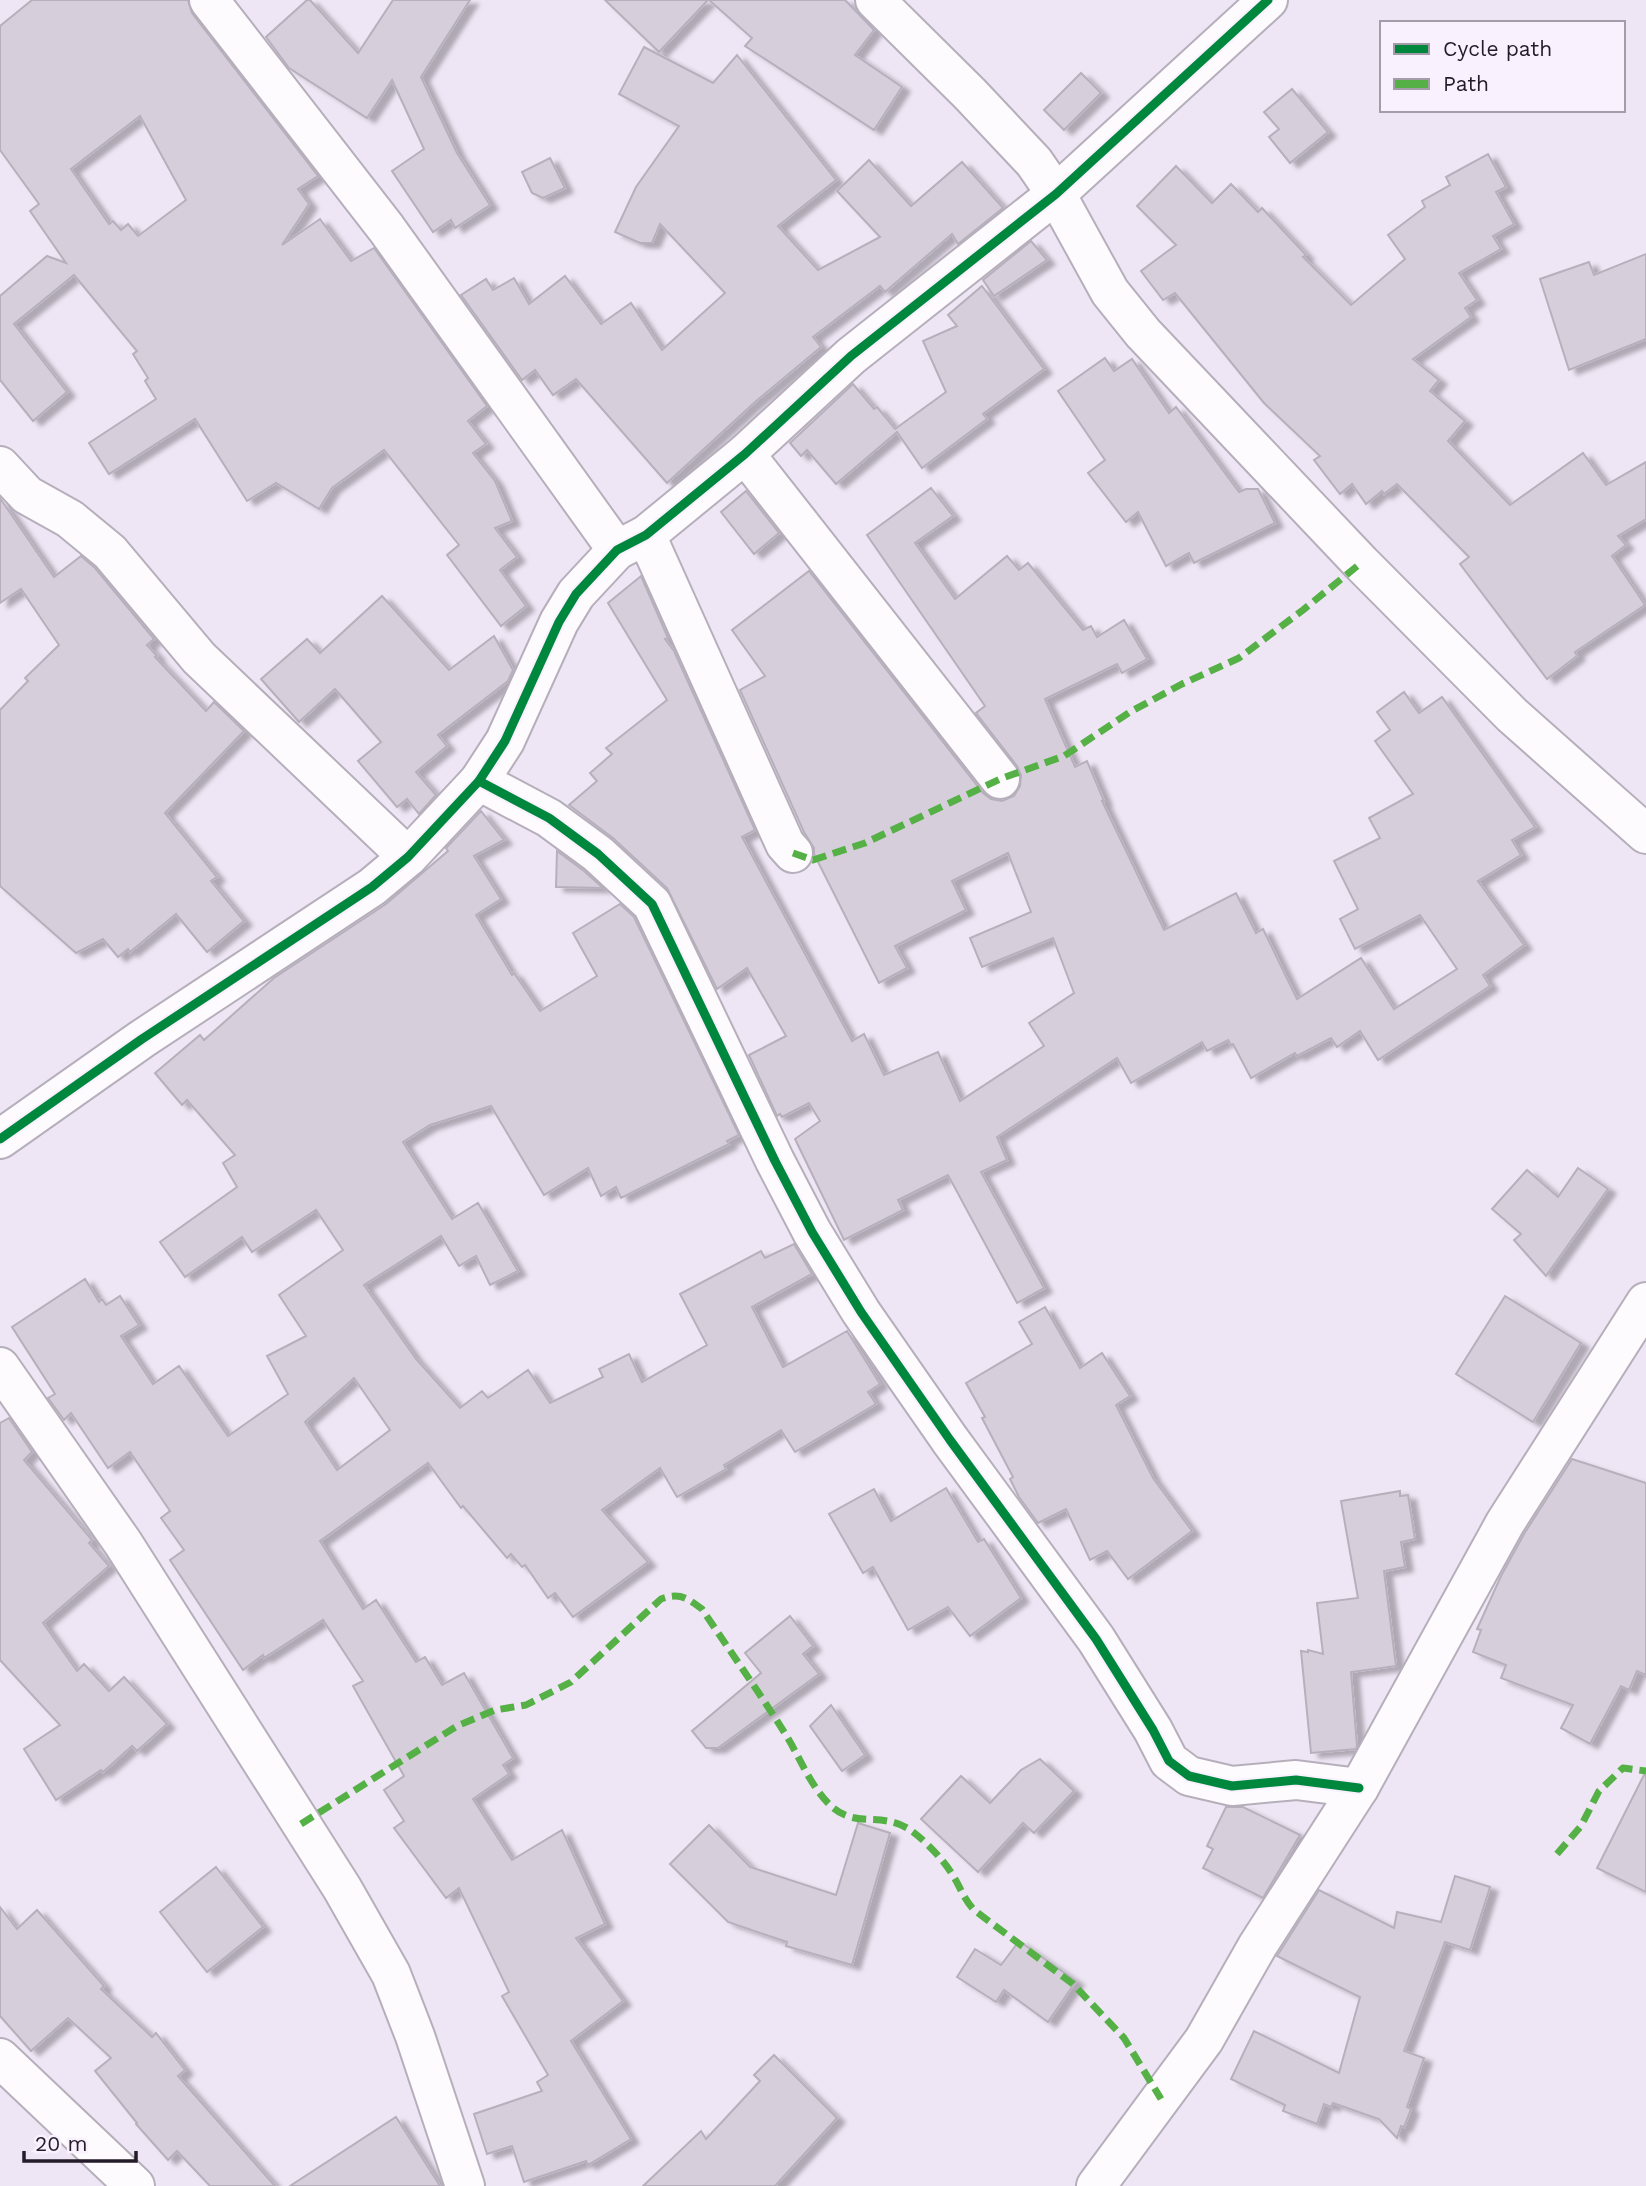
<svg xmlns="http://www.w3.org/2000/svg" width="1646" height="2186" font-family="'Work Sans',sans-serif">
  <defs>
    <filter id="shadow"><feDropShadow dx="8" dy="4.5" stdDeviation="2" flood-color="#0004"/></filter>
  </defs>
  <rect width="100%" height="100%" fill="#efe6f5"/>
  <!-- building -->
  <g fill="#d6cedb" stroke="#b7b0bc" stroke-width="2" fill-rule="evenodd" filter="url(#shadow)">
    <path d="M32 0H188L192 13 318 176 298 189 309 204 282 245 320 219 351 261 374 248 487 406 468 421 486 444 473 453 495 481 512 521 495 528 517 557 500 570 526 606 501 626 447 555 459 545 384 450 332 488 319 509 276 483 247 501 195 419 109 474 89 443 156 399 145 381 148 378 133 354 137 351 74 275 14 324 67 392 33 421 0 380V296L47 256 66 263 30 211 39 204 0 150V26ZM140 116 186 200 138 236 128 224 121 230 113 221 109 224 71 169Z"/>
    <path d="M307 0H310L358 53 393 0H470L421 77 457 153 490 205 455 228 451 220 433 232 392 171 424 149 392 80 367 118 289 68 266 37Z"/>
    <path d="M605 0H708L659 52Z"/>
    <path d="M709 0H845L874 30 855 55 902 87 874 130 745 46 752 38Z"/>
    <path d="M644 47 713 83 737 55 836 180 778 226 818 270 880 237 837 191 869 160 911 206 962 162 1003 208 958 244 952 234 885 292 880 286 813 337 821 347 755 402 667 483 576 379 553 395 535 370 522 380 461 295 486 279 493 290 514 278 529 304 565 276 601 324 631 303 662 350 725 293 660 224 652 243H640L615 232 636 187 679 126 619 94Z"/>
    <path d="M1081 73 1101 93 1064 130 1044 110Z"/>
    <path d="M1292 89 1328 132 1290 163 1269 137 1279 129 1264 112Z"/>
    <path d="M1488 154 1506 187 1496 192 1514 224 1493 236 1501 249 1459 273 1477 300 1465 308 1471 317 1413 359 1439 380 1430 391 1465 421 1448 441 1510 505 1583 453 1606 485 1646 462V519L1618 536 1626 545 1612 556 1645 605 1575 652 1577 656 1547 679 1460 564 1469 557 1397 484 1384 494 1382 491 1366 504 1352 484 1340 494 1314 460 1320 456 1264 403 1175 293 1163 300 1141 271 1176 245 1137 206 1176 166 1212 203 1231 184 1258 212 1262 208 1306 255 1303 257 1351 305 1405 259 1388 235 1425 207 1422 201 1450 185 1446 177Z"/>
    <path d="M550 158 565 188 543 198 532 193 522 172Z"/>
    <path d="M1031 241 1047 260 994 296 983 280Z"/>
    <path d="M1646 254V339L1569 370 1540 279 1589 262 1594 275Z"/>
    <path d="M982 286 1044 369 983 414 987 419 922 468 897 432 836 484 807 450 801 456 790 443 853 384 874 409 877 407 895 429 946 392 923 341 957 326 948 315Z"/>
    <path d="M1105 358 1114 371 1132 359 1169 413 1176 407 1239 492 1246 489H1258L1275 523 1194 563 1189 553 1166 566 1138 512 1126 522 1088 473 1105 460 1058 391Z"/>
    <path d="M931 488 953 516 915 543 955 599 1007 556 1019 570 1028 563 1083 630 1091 626 1097 637 1124 620 1147 659 1122 673 1117 664 1045 699 1075 767 1087 761 1104 801H1102L1164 930 1236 893 1256 933 1263 929 1297 999 1361 958 1394 1009 1457 969 1420 915 1355 949 1340 919 1358 909 1334 861 1380 838 1369 818 1413 794 1375 741 1390 730 1377 712 1404 692 1419 713 1442 697 1535 827 1512 840 1521 855 1478 881 1524 945 1483 975 1490 986 1378 1060 1360 1031 1337 1047 1331 1038 1297 1056 1295 1053 1251 1078 1233 1044 1231 1045 1228 1040 1207 1051 1202 1042 1131 1083 1117 1058 997 1137 1007 1160 981 1172 1044 1288 1017 1303 948 1175 898 1200 903 1210 844 1240 795 1139 820 1121 809 1103 782 1117 780 1114 777 1116 749 1055 786 1036 747 968 717 989 667 888 613 838 569 805 597 781 590 773 612 754 606 748 667 700 608 603 641 576 668 638 665 639 674 651 755 830 742 837 852 1041 864 1034 884 1075 938 1052 960 1101 1044 1046 1029 1023 1074 993 1053 938 982 967 970 938 1031 912 1008 853 952 881 966 910 895 946 907 968 879 983 814 854V848L804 832 740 690 765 676 732 630 809 571 983 793 991 799 1002 801 1014 796 1020 786 1021 775 1017 766 976 713 985 706 867 535Z"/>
    <path d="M746 491 779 533 754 554 721 512Z"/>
    <path d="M0 498 54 577 81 556 95 568 154 639 147 645 157 656 155 657 206 711 214 702 244 731 165 813 217 877 211 881 244 921 207 952 176 914 130 952 128 949 118 957 103 939 76 953 0 886V710L28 681 25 678 59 645 21 589 0 603Z"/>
    <path d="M382 596 449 670 494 636 513 670 508 681 438 735 447 746 416 772 436 795 419 814 407 799 397 807 358 761 381 742 335 689 299 722 261 679 307 639 320 653Z"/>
    <path d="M481 811 504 840 474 856 501 899 476 915 512 975 514 973 540 1011 597 976 573 933 620 904 634 917 739 1135 727 1141 729 1144 621 1198 616 1187 601 1196 588 1168 544 1195 491 1106 430 1125 403 1142 452 1219 478 1203 518 1271 490 1285 476 1256 459 1266 441 1236 364 1285 416 1359 460 1408 482 1391 488 1398 528 1370 550 1403 603 1377 599 1369 629 1354 642 1382 707 1345 680 1294 761 1251 765 1258 794 1244 812 1274 752 1307 783 1367 847 1331 880 1384 868 1392 876 1404 795 1452 781 1430 724 1465 726 1469 677 1497 660 1468 602 1510 648 1562 573 1617 555 1593 548 1598 525 1565 522 1567 511 1554 507 1558 463 1506 461 1508 428 1463 320 1541 363 1609 376 1600 416 1662 425 1657 442 1685 464 1673 513 1758 503 1765 509 1774 473 1799 512 1860 562 1830 605 1924 576 1938 623 2001 571 2041 631 2139 588 2165 586 2161 524 2182 512 2146 487 2154 474 2114 542 2091 537 2082 548 2075 502 1996 509 1992 459 1888 446 1898 394 1828 404 1821 384 1790 404 1776 353 1686 363 1681 323 1620 264 1658 263 1655 243 1670 170 1560 184 1550 161 1518 170 1511 130 1452 108 1468 71 1413 64 1420 48 1398 55 1394 12 1327 85 1279 99 1302 102 1299 106 1305 120 1296 139 1325 121 1336 153 1384 179 1366 228 1436 288 1394 267 1356 306 1336 279 1295 343 1250 316 1210 252 1252 242 1237 185 1277 160 1242 237 1187 223 1163 235 1155 187 1100 182 1105 155 1073 200 1035 204 1040 274 978 386 904 448 851 446 848ZM354 1378 390 1430 337 1470 305 1422Z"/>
    <path d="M557 851 584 871 603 888 556 887Z"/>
    <path d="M1578 1168 1608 1189 1546 1276 1514 1240 1521 1234 1492 1209 1527 1170 1558 1197Z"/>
    <path d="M1505 1296 1581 1343 1533 1422 1456 1374Z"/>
    <path d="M1045 1307 1080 1368 1102 1353 1130 1396 1116 1405 1153 1478 1192 1531 1128 1579 1107 1551 1090 1560 1066 1509 1038 1523 1019 1497 1010 1479 1013 1477 982 1418 985 1417 966 1383 1032 1344 1019 1322Z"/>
    <path d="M9 1418 32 1452 24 1460 92 1540 89 1543 109 1566 43 1623 77 1671 84 1664 109 1691 124 1677 167 1724 137 1751 132 1746 103 1772 101 1770 56 1800 24 1749 60 1725 0 1660V1423Z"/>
    <path d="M1572 1459 1646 1483V1675L1637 1671 1629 1690 1621 1686 1590 1744 1561 1728 1573 1705 1501 1678 1506 1665 1473 1652 1481 1630 1477 1629 1501 1576 1524 1534Z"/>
    <path d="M946 1488 978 1542 984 1539 1021 1598 970 1636 948 1607 908 1630 873 1567 863 1573 829 1514 874 1489 891 1521Z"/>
    <path d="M1400 1491V1496L1408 1495 1415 1539 1401 1542 1405 1567 1384 1571 1396 1666 1351 1672 1357 1746 1356 1749 1311 1753 1301 1651 1308 1652V1650L1323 1654 1317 1603 1358 1598 1341 1501Z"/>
    <path d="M790 1616 813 1646 803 1654 819 1674 718 1748H706L692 1731 761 1673 745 1653Z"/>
    <path d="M831 1705 865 1755 842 1771 810 1726Z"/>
    <path d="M1040 1759 1074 1791 1034 1833 1023 1823 978 1872 921 1819 961 1776 990 1803 1021 1770Z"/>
    <path d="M1646 1771V1892L1597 1868Z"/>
    <path d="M1226 1807H1243L1300 1835 1263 1898 1203 1868 1213 1849 1207 1846Z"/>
    <path d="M858 1823 890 1833 852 1965 786 1946 787 1942 728 1922 670 1864 709 1825 750 1867 836 1895Z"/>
    <path d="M216 1867 263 1927 207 1972 160 1912Z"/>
    <path d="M1455 1876 1490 1887 1470 1950 1445 1942 1404 2051 1424 2058 1407 2107 1411 2109 1404 2127 1401 2126 1397 2138 1379 2119 1333 2103 1331 2107 1324 2104 1317 2124 1283 2111 1285 2105 1231 2079 1254 2031 1339 2073 1360 1997 1277 1956 1319 1890 1394 1928 1397 1912 1441 1922Z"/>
    <path d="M0 1907 17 1929 37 1910 104 1986 101 1989 152 2037 156 2033 185 2070 178 2076 275 2186H210L177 2151 168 2160 136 2124 137 2123 95 2071 111 2058 68 2018 31 2051 0 2016Z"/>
    <path d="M1019 1941 1076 1981 1048 2022 1004 1990 996 2002 957 1977 975 1949 1001 1965Z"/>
    <path d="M774 2055 837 2118 775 2186H643L701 2131 706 2139 760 2081 754 2075Z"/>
    <path d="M396 2117 440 2186H290Z"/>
  </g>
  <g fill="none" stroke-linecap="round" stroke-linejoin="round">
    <!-- minor casing -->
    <g stroke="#b6afbb" stroke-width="42">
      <g id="minor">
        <path d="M209 0 386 228 617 550"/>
        <path d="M875 0 970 94 1034 162 1056 194 1110 292 1143 333 1361 563 1512 715 1646 834"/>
        <path d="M745 454 1000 779"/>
        <path d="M0 466 27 495 70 519 110 552 199 658 408 857"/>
        <path d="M646 535 785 844 793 853"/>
        <path d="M479 781 549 818 598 854 652 904 775 1161 812 1232 861 1312 950 1440 1096 1639 1153 1730 1169 1761 1189 1776 1232 1786 1296 1780 1359 1788"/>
        <path d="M0 1139 142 1039 372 887 408 857 479 781 505 741 559 622 576 594 617 550 646 535 745 454 851 356 1056 194 1268 0"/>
        <path d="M0 1367 123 1543 342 1888 391 1974 415 2036 465 2186"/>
        <path d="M0 2058 135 2186"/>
        <path d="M1096 2186 1204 2040 1258 1945 1359 1788 1505 1523 1646 1302"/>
      </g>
    </g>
    <!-- minor -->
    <use href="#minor" stroke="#fdfbfe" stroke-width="38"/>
    <!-- quiet -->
    <g stroke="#55b146" stroke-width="7" stroke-dasharray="14 7" stroke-linecap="butt">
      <path d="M793 853 813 860 865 843 1000 779 1064 756 1130 712 1182 684 1239 658 1303 610 1361 563"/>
      <path d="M301 1824 457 1726 495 1710 526 1705 571 1682 661 1599C680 1592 687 1598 702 1609 730 1651 759 1692 786 1735 800 1758 809 1783 828 1803 854 1830 877 1811 907 1828 921 1836 943 1859 952 1874 961 1888 962 1896 974 1910L1073 1984 1124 2038 1161 2099"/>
      <path d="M1557 1854 1581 1826 1599 1791 1623 1768 1646 1771"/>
    </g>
    <!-- cycleway casing -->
    <g stroke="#f9f1fe" stroke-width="13">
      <g id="cycleway">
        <path d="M479 781 549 818 598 854 652 904 775 1161 812 1232 861 1312 950 1440 1096 1639 1153 1730 1169 1761 1189 1776 1232 1786 1296 1780 1359 1788"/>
        <path d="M0 1139 142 1039 372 887 408 857 479 781 505 741 559 622 576 594 617 550 646 535 745 454 851 356 1056 194 1268 0"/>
      </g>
    </g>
    <!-- cycleway -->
    <use href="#cycleway" stroke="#00873e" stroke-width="9"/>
  </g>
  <!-- legend -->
  <rect x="1380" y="21" width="245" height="91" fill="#f9f1fe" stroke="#a49ca9" stroke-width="2"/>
  <rect x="1394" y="44" width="35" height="10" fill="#00873e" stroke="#a49ca9" stroke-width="2"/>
  <text x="1443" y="56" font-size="21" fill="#241d29">Cycle path</text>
  <rect x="1394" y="79" width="35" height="10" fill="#55b146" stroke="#a49ca9" stroke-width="2"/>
  <text x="1443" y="91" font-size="21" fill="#241d29">Path</text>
  <!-- scale -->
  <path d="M24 2151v10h112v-10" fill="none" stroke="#241d29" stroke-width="3.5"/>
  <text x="35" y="2151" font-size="21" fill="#241d29" stroke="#f9f1fe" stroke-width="5" paint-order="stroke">20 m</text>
</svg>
